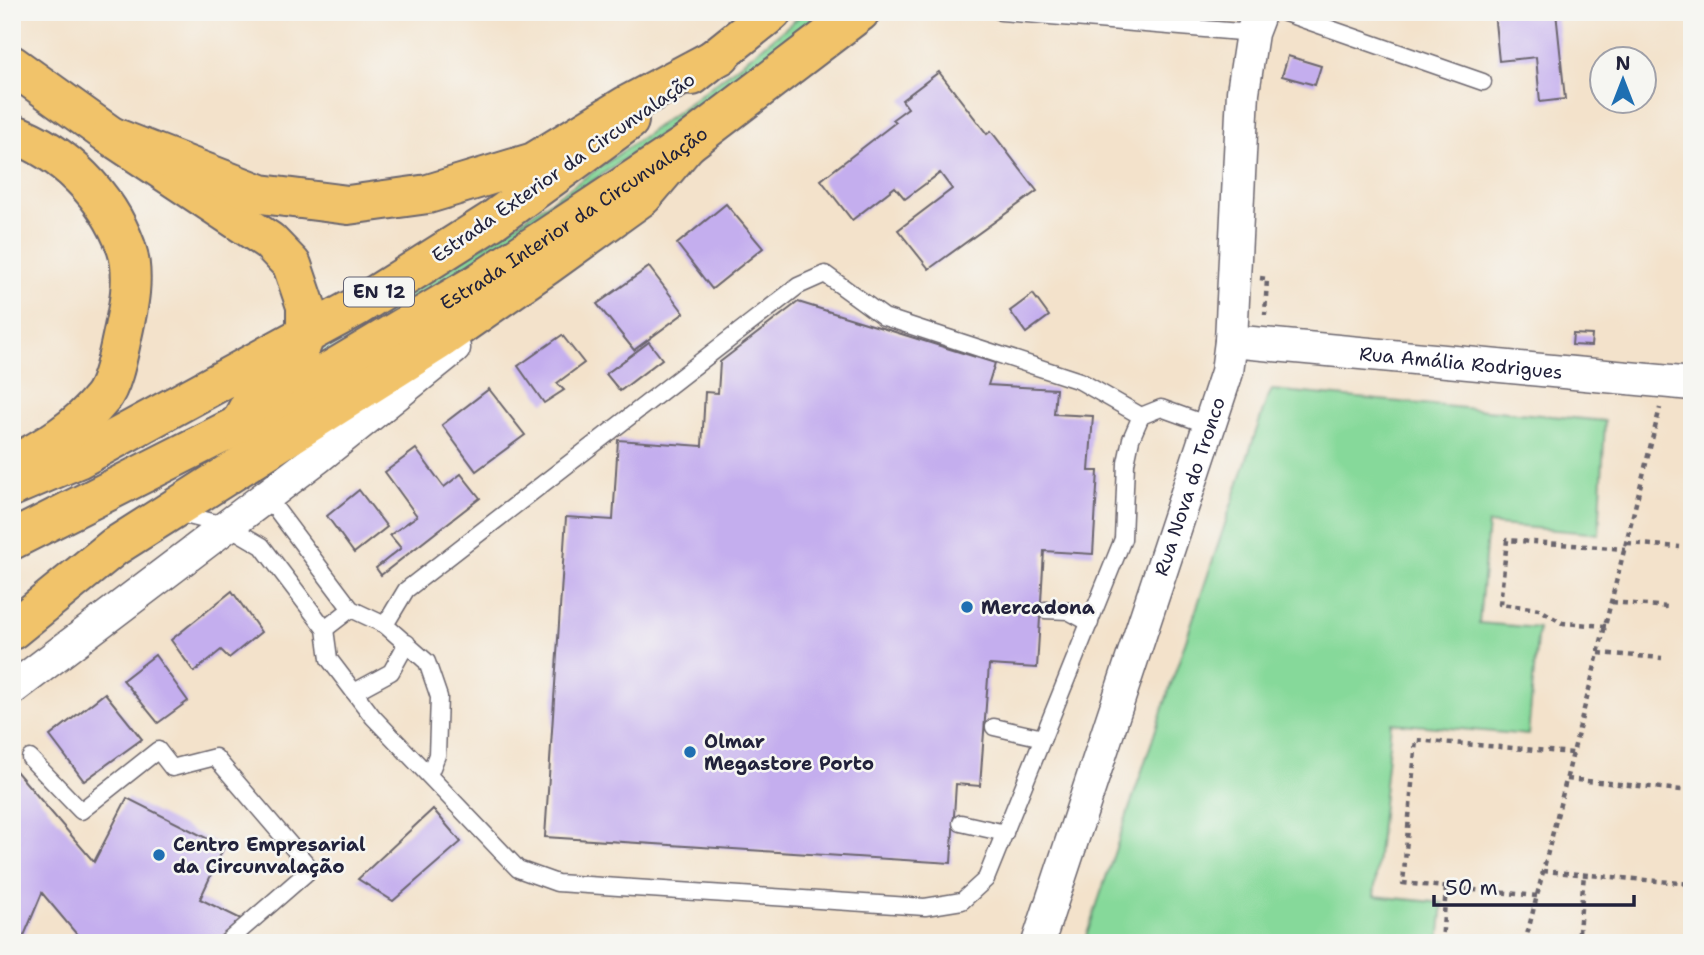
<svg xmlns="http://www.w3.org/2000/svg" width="1704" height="955" font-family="'Shantell Sans',sans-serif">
  <rect width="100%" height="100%" fill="#f6f6f2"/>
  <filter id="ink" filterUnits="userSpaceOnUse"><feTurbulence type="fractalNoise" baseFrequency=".0143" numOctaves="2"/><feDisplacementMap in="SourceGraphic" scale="14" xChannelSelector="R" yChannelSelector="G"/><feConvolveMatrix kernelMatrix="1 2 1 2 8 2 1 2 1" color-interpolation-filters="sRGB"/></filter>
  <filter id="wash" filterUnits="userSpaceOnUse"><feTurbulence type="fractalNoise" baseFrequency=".00686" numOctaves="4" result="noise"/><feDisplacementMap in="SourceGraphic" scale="28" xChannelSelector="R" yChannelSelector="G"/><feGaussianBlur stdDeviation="1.57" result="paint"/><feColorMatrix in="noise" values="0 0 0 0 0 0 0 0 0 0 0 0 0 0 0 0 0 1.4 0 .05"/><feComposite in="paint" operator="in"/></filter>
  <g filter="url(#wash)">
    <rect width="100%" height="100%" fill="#f3e2cb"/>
    <!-- green -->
    <g fill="#86d99a" stroke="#547e6a" stroke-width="2">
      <path d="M805 12H827C663 136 495 251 320 358L317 355 319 348C488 246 653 138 805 12Z"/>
      <path d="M1272 390 1605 421 1599 534 1488 524 1479 623 1538 628 1528 735 1391 723 1374 896 1443 903 1439 943H1084L1267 399Z"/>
    </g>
    <g id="blocks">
      <!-- building -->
      <g fill="#c4aeee">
        <path d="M1494 12H1556L1565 99 1540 102 1536 57 1499 61Z"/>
        <path d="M1288 56 1321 66 1315 85 1282 76Z"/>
        <path d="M939 72 987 134 991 131 1037 191 929 269 898 230 952 189 940 173 905 199 895 187 852 220 821 180 896 122 893 119 908 108 902 100Z"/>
        <path d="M726 204 763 248 712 289 677 244Z"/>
        <path d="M649 267 684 313 634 350 597 304Z"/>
        <path d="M1033 294 1049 316 1026 333 1010 311Z"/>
        <path d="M798 302 995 363 988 385 1056 389 1054 414 1093 416 1089 471H1098L1093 554 1044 551 1037 668 989 665 980 786 956 784 951 863 545 837 566 517 613 520 618 440 702 446 705 392 718 393 720 362Z"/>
        <path d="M1573 334 1592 335 1591 346 1572 345Z"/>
        <path d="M562 335 584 363 557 383 564 390 544 403 518 366Z"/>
        <path d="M649 342 662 359 620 391 606 374Z"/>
        <path d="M489 389 525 435 476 471 442 425Z"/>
        <path d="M416 449 444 487 461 474 480 498 381 575 376 568 401 548 390 535 417 516 385 472Z"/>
        <path d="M359 490 387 527 354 553 327 516Z"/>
        <path d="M232 591 261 632 229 658 221 650 194 672 171 640Z"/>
        <path d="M155 655 188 701 158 723 123 680Z"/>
        <path d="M105 693 142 739 84 781 50 736Z"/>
        <path d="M16 771 94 862 127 798 224 847 200 899 243 920 214 943H84L42 893 21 943H12V778Z"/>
        <path d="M433 809 461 842 393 901 358 879Z"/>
      </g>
    </g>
  </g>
  <g filter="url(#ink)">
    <use href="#blocks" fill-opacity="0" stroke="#6b656d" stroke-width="2"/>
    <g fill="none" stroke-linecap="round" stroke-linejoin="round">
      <!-- lane casing -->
      <g stroke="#6b656d" stroke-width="19">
        <g id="lane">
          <path d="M1001 12 1252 33"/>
          <path d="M1282 12 1483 82"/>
          <path d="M1141 416 1161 408 1211 426"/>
          <path d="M267 497 351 609 385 625 427 662 439 697 437 755 429 775"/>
          <path d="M177 513 228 526 262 546 325 629 329 659 373 717 518 869 557 883 925 907 962 901 986 879 1123 539 1126 463 1131 439 1141 416 1080 381 884 317 825 274 798 286 406 590 385 625"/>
          <path d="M1045 610 1068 611 1090 623"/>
          <path d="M325 629 351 609"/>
          <path d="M354 692 391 672 407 643"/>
          <path d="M994 727 1043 738"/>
          <path d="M30 758 81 811 158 750 172 768 215 757 311 869 226 943"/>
          <path d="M961 823 1005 833"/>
        </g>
      </g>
      <!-- street casing -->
      <g stroke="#6b656d" stroke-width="35">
        <g id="street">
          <path id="s1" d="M1231 341 1692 384"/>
          <path d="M12 689 317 458 454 348"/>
          <path id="s2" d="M1038 943 1227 372 1231 341 1243 92 1252 33 1260 12"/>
        </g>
      </g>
      <!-- primary casing -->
      <g stroke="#6b656d" stroke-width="42">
        <g id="primary">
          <path d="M692 76 772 12"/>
          <path d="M12 487 78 459 358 306 492 221 629 121"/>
          <path id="s3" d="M12 540 239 425 478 283 687 144 860 12"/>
        </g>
      </g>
      <!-- highway casing -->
      <g stroke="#6b656d" stroke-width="42">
        <g id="highway">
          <path d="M12 65 111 136 269 241 292 265 306 306V334L291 371 254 397 239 425"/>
          <path d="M12 133C64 152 107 195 126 247 136 275 128 310 122 337 118 355 113 384 102 398 77 429 47 447 12 465"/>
          <path d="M111 136 261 194 348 205 428 194 534 162 627 105 721 55"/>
          <path d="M12 630 114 547 438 341 546 266 643 196 687 144"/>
        </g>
      </g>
      <!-- path -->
      <g stroke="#6b656d" stroke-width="4.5" stroke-dasharray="5 5" stroke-linecap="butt">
        <path d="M1260 278 1267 279 1265 315"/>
        <path d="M1627 543 1680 547"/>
        <path d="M1612 602 1668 607"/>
        <path d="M1606 626 1562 623 1539 609 1500 604 1507 540 1625 549"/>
        <path d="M1599 653 1662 658"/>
        <path d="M1567 779 1692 791"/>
        <path d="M1543 871 1692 884"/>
        <path d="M1537 896 1403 883 1416 740 1573 753"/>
        <path d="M1442 943 1446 887"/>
        <path d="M1525 943 1660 408"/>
        <path d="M1578 943 1584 874"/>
      </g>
      <!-- lane -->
      <use href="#lane" stroke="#fff" stroke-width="16"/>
      <!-- street -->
      <use href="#street" stroke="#fff" stroke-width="32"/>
      <!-- primary -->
      <use href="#primary" stroke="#f1c36a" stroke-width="38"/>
      <!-- highway -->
      <use href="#highway" stroke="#f1c36a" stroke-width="38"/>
    </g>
  </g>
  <!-- markers -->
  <g fill="#1f6fb2" stroke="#f6f6f2" stroke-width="2.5">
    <circle cx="967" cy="607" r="7"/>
    <circle cx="690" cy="752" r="7"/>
    <circle cx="159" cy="855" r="7"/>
  </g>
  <g text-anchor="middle" stroke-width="5" stroke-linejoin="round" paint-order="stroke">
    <!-- shield labels -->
    <rect fill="#f6f6f2" stroke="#626272" stroke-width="2" x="344" y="277.5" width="70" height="29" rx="5"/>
    <g font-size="18" font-weight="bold" fill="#22223b">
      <text x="379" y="298">EN 12</text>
    </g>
    <!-- street labels -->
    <g font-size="19" fill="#22223b" stroke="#f6f6f2">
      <text transform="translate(563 167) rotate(-35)" y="7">Estrada Exterior da Circunvalação</text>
      <text dy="7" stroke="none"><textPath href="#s3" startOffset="648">Estrada Interior da Circunvalação</textPath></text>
      <text dy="7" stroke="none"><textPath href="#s1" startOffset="231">Rua Amália Rodrigues</textPath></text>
      <text dy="7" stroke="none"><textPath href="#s2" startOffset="481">Rua Nova do Tronco</textPath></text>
    </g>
    <!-- poi labels -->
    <g font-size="19" font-weight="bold" fill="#22223b" stroke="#f6f6f2" text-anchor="start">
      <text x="981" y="614">Mercadona</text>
      <text x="704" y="748">Olmar<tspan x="704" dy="22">Megastore Porto</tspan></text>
      <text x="173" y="851">Centro Empresarial<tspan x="173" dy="22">da Circunvalação</tspan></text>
    </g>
  </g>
  <!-- margin -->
  <rect width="1704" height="955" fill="none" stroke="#f6f6f2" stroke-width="42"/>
  <!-- north arrow -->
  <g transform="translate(1623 80)"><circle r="33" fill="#f6f6f2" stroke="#a1a1a9" stroke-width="2"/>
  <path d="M0-5L12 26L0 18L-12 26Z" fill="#1f6fb2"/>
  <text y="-10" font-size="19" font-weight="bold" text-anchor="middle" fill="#22223b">N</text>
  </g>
  <!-- scale -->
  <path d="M1434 895v10h200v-10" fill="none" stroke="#22223b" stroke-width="3.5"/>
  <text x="1445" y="895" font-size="21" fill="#22223b" stroke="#f6f6f2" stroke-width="5" paint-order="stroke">50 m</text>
</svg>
